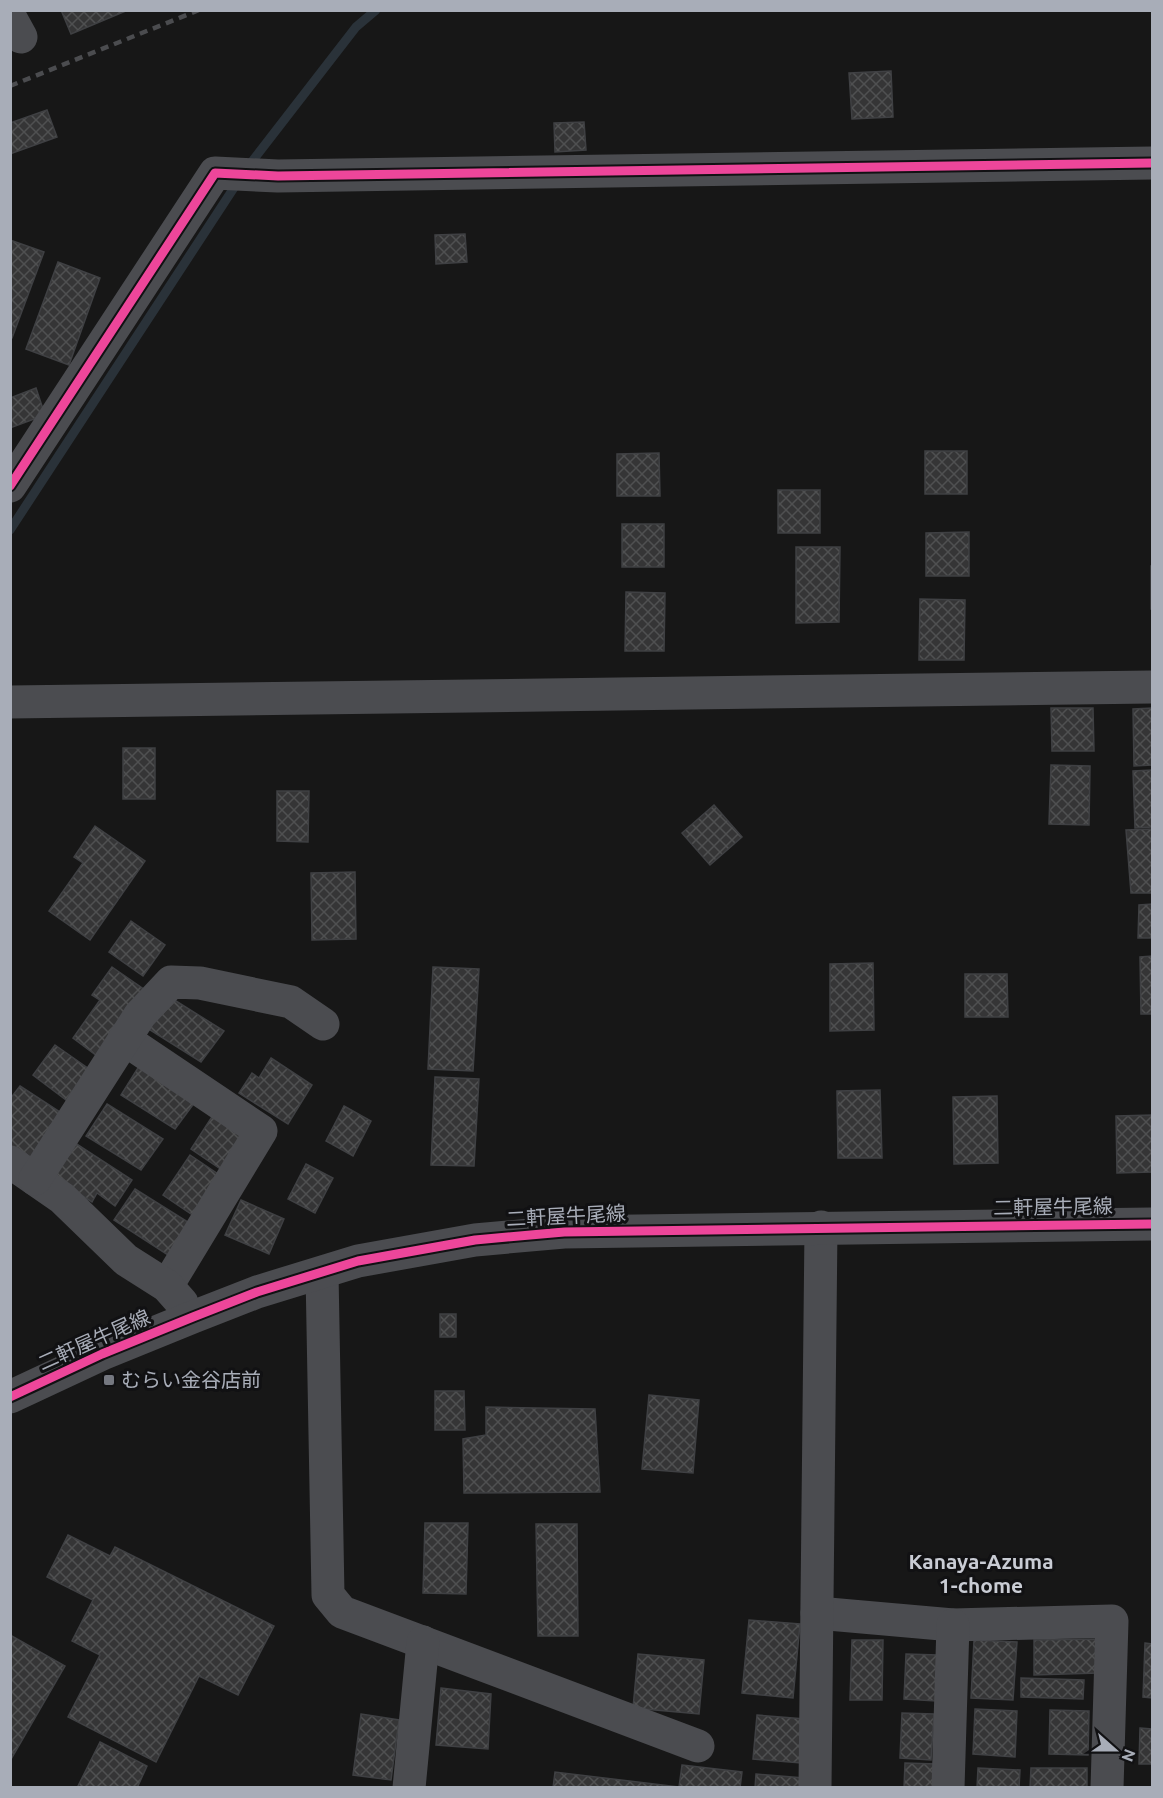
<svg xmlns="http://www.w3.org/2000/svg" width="1163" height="1798" font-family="Ubuntu,'Noto Sans JP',sans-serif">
  <defs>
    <pattern id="building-cross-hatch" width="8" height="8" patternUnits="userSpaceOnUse" patternTransform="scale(1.5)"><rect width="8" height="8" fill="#353536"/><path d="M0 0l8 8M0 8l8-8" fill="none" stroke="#4f5051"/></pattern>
  </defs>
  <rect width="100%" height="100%" fill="#171717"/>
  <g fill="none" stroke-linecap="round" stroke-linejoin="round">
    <!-- stream -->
    <g stroke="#2a3239" stroke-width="9">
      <path d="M247 168 356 27 376 10"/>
      <path d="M10 530 239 180"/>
    </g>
  </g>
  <!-- building -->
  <g fill="url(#building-cross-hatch)" stroke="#3f4043" stroke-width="1.5">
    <path d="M61 10H128L71 34Z"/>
    <path d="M891 71 893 117 852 119 849 73Z"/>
    <path d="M47 110 57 137 10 154V123Z"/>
    <path d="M584 122 586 150 555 152 554 123Z"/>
    <path d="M465 234 467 262 436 264 435 235Z"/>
    <path d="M10 240 44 252 12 338H10Z"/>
    <path d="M58 262 100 278 69 365 26 349Z"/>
    <path d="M36 388 45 415 10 428V398Z"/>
    <rect x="925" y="451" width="42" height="43"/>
    <path d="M659 453 660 496H617V454Z"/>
    <rect x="778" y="490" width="42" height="43"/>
    <rect x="622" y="524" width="42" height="43"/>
    <path d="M969 532V576H926V533Z"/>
    <path d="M796 547H840L839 622 796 623Z"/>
    <rect x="1151" y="566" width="1" height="43"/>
    <path d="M626 592 665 593 664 651H625Z"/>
    <path d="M920 599 965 600 964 660H919Z"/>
    <path d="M1051 708H1093L1094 751H1052Z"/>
    <path d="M1152 708V765L1134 766 1133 709Z"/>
    <rect x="123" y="748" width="32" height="51"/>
    <path d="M1051 765 1090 766 1089 825 1049 824Z"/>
    <path d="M1152 770V827L1135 828 1133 771Z"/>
    <path d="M277 791H309L308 842 277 841Z"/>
    <path d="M714 805 742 837 710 865 682 833Z"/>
    <path d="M95 826 145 861 90 940 49 911 83 863 74 857Z"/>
    <path d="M1152 829V893H1131L1126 830Z"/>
    <path d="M355 872 356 939 312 940 311 873Z"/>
    <path d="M1152 904V938H1138L1139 905Z"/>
    <path d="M131 921 165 945 143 976 109 952Z"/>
    <path d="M1152 956V1014H1141L1140 957Z"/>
    <path d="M873 963 874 1030 830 1031V964Z"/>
    <path d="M112 967 145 990 97 1056 73 1038 100 1000 92 995Z"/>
    <path d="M433 967 479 969 473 1071 428 1069Z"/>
    <path d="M965 974H1007L1008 1017H965Z"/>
    <path d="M168 996 224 1031 201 1062 147 1028Z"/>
    <path d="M55 1045 89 1069 66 1100 33 1075Z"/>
    <path d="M271 1058 312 1085 288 1124 239 1093 252 1073 259 1078Z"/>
    <path d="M141 1063 198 1098 175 1129 121 1095Z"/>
    <path d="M435 1077 479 1079 474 1166 431 1165Z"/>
    <path d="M20 1086 63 1114 32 1159 10 1145V1099Z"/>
    <path d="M880 1090 882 1158H838L837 1091Z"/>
    <path d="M997 1096 998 1163 954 1164 953 1097Z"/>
    <path d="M107 1104 163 1139 141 1170 86 1136Z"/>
    <path d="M344 1106 371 1121 353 1156 326 1141Z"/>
    <path d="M217 1109 249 1130 222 1170 191 1149Z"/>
    <path d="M1152 1115V1172L1117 1173 1116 1116Z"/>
    <path d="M75 1143 132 1180 115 1206 97 1193 92 1202 53 1177Z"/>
    <path d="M190 1155 221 1176 194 1216 163 1195Z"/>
    <path d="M306 1164 333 1178 315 1213 288 1199Z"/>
    <path d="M135 1189 191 1224 168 1255 114 1220Z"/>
    <path d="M241 1200 284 1219 269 1254 225 1235Z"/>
    <rect x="440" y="1314" width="16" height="23"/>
    <path d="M435 1391H464L465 1430H435Z"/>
    <path d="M649 1395 699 1400 693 1473 642 1469Z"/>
    <path d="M486 1407 595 1409 600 1492 464 1493 463 1439 486 1435Z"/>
    <path d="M425 1523H468L466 1594 423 1593Z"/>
    <path d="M536 1524H577L578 1636H538Z"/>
    <path d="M68 1535 110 1556 115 1547 274 1626 238 1695 199 1676 156 1762 68 1717 100 1655 72 1641 93 1600 47 1577Z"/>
    <path d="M749 1620 800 1624 793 1698 742 1693Z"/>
    <path d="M10 1635 65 1666 10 1761Z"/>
    <path d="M1098 1639V1673L1034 1675V1640Z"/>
    <path d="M852 1640H883L882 1700H850Z"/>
    <path d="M974 1640 1017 1642 1013 1700 971 1698Z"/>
    <path d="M1145 1643 1152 1644V1698L1143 1697Z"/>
    <path d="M638 1654 704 1660 699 1714 633 1708Z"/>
    <path d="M906 1654 938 1655 936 1701 904 1699Z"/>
    <path d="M1021 1678 1084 1680 1083 1699 1021 1697Z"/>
    <path d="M441 1688 491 1694 488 1749 436 1745Z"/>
    <path d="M975 1709 1017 1711 1015 1757 973 1754Z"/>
    <path d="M1050 1710 1089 1711 1088 1755 1049 1754Z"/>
    <path d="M902 1713 934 1714 931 1760 900 1758Z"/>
    <path d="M361 1714 399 1720 391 1780 353 1775Z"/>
    <path d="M757 1715 805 1719 801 1763 753 1759Z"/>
    <path d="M1140 1728 1152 1729V1764H1139Z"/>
    <path d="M100 1742 147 1766 137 1788H77Z"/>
    <path d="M905 1763 936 1764 935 1788H904Z"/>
    <path d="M682 1765 742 1772 740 1788H553L555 1772 679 1787Z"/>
    <path d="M978 1768 1020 1770 1019 1788H977Z"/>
    <path d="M1031 1768H1087V1788H1030Z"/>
    <path d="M756 1774 804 1778 803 1788H755Z"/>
  </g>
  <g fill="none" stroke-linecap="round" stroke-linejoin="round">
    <!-- minor -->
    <g stroke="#4b4c50" stroke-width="33">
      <path d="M10 17 21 37"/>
      <path d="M10 486 215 173 278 176 1152 163"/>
      <path d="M10 702 1152 687"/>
      <path d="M124 1039 261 1131 167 1286"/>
      <path d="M10 1162 62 1198 126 1260 167 1286 182 1303"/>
      <path d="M35 1179 140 1015 171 982 200 983 291 1002 323 1024"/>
      <path d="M322 1273 328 1595 342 1612 698 1746"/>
      <path d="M817 1613 953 1625 1112 1621 1107 1788"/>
      <path d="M409 1788 423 1642"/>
      <path d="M815 1788 821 1227"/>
      <path d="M948 1788 953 1625"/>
    </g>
    <!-- tertiary -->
    <path stroke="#4b4c50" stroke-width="33" d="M10 1397 102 1354 193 1317 257 1292 358 1261 475 1240 564 1232 1152 1224"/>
    <!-- rail -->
    <path stroke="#4b4c4f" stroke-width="4.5" stroke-dasharray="8 6" stroke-linecap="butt" d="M10 86 199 10"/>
    <!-- cycleway casing -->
    <g stroke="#111113" stroke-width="13">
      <g id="cycleway">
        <path d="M10 486 215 173 278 176 1152 163"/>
        <path d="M10 1397 102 1354 193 1317 257 1292 358 1261 475 1240 564 1232 1152 1224"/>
      </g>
    </g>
    <!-- cycleway -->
    <use href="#cycleway" stroke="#ed469a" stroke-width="9"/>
  </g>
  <!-- markers -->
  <rect fill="#757880" stroke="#111113" stroke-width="2" x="103" y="1374" width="12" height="12" rx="3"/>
  <g text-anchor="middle" stroke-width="6" stroke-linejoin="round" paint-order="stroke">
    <!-- street labels -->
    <g font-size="20" fill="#a8adb8" stroke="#111113">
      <text transform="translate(1053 1207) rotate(-1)" y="7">二軒屋牛尾線</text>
      <text transform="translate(566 1216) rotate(-3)" y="7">二軒屋牛尾線</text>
      <text transform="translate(94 1340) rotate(-24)" y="7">二軒屋牛尾線</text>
    </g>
    <!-- poi labels -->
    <g font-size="20" fill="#a8adb8" stroke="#111113" text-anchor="start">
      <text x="121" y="1387">むらい金谷店前</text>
    </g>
    <!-- neighbourhood labels -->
    <g font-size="21" font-weight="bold" fill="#c9ccd4" stroke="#111113">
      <text x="981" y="1569">Kanaya-Azuma<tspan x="981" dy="24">1-chome</tspan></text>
    </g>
  </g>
  <!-- border -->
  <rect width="1163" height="1798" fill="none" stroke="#a8adb8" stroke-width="24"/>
  <!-- north arrow -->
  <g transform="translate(1115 1750) rotate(111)" stroke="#111113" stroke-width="4.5" paint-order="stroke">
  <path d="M0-4.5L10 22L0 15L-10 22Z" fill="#a8adb8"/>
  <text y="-9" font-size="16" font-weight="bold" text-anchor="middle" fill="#a8adb8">N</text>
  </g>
</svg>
